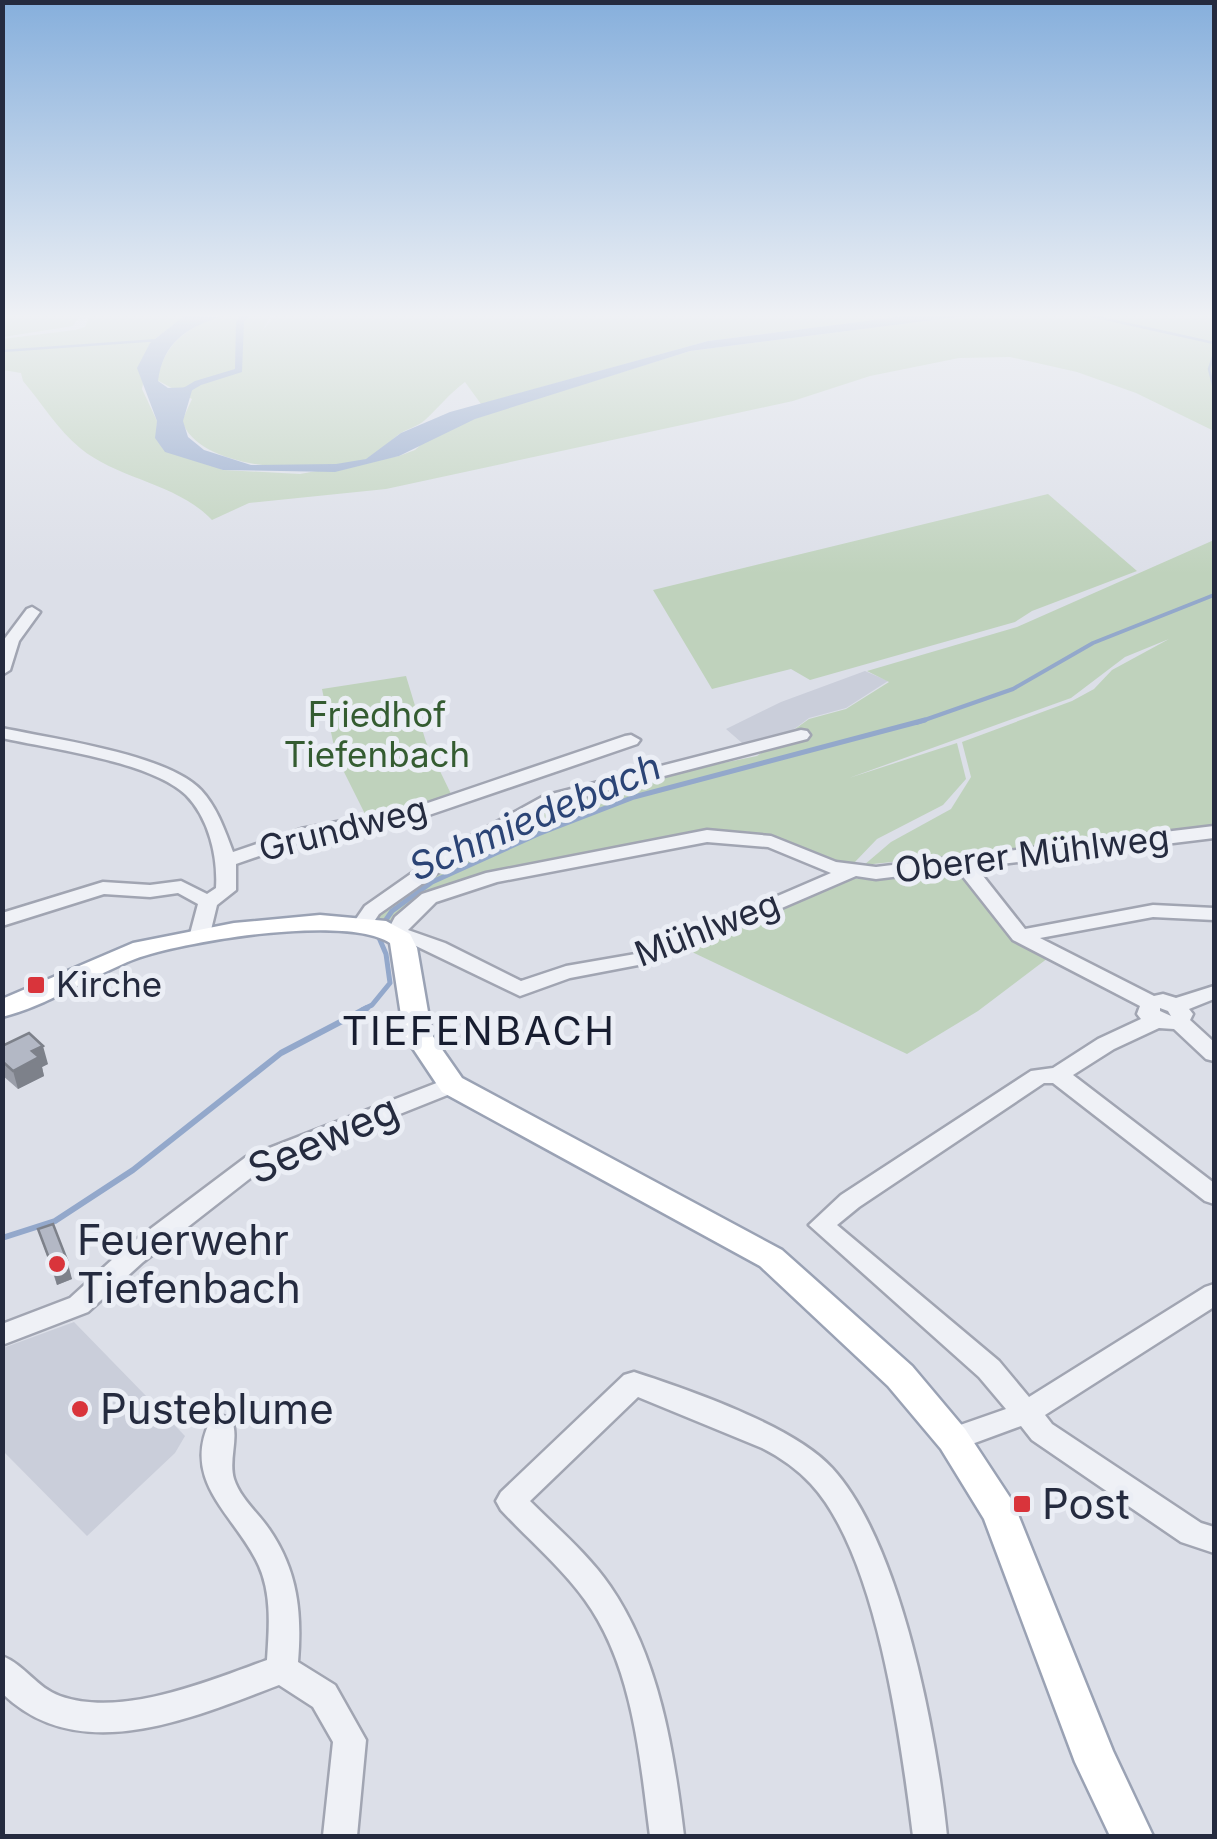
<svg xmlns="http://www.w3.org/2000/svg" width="1217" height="1839" font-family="Inter,sans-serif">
  <rect width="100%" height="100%" fill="#dcdfe8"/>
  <!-- built -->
  <g fill="#caceda">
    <path d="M865 671 888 681 846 708 809 718 785 736 749 749 726 729 781 702Z"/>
    <path d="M74 1322 185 1436 175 1453 87 1536 3 1451V1348Z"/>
  </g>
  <!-- green -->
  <g fill="#bfd2bc">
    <path d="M3 316H80L73 326 3 337Z"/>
    <path d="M90 316H184L150 343 142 389 157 421 156 438 223 470 300 474 399 456 415 450 439 429 690 351 966 316H1214V431L1136 393 1077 372 1010 357 959 358 870 376 793 401 386 489 249 503 212 520C177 483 119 480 80 448 58 430 41 402 23 381L21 373 3 370 2 339 75 330 85 327Z"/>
    <path d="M220 316H271L262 331 275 316H905L708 341 481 404 465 382C449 394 439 407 425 420 417 427 406 429 398 435 388 443 380 454 367 459 323 475 200 473 182 421L192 399 157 380C165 343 185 329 220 316Z"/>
    <path d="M1048 494 1137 571 1032 611 1015 622 810 680 791 669 712 689 653 590Z"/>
    <path d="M1214 540V827L864 865 891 842 951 809 971 777 962 742 1072 701 1094 689 1112 670 1169 639 1125 657 1071 698 849 778 957 743 966 779 943 805 877 839 853 864 838 863 769 834 740 831 701 833 579 855 454 883 425 896 392 921 375 917 437 869 446 872 528 832 552 804 650 778 757 756 809 719 846 709 889 682 867 671 1017 627Z"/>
    <path d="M406 676 426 742 452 796 365 814 336 756 322 689Z"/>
    <path d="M956 868 1002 929 1048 958 978 1011 907 1054 692 952 698 946 695 941 836 881Z"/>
  </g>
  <!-- water -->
  <path fill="#93a8cb" d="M184 316 220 317C186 328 163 343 158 381L168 388 193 387 183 421 188 437 204 450 251 465 336 464 366 459 401 433 450 412 708 341 905 316H966L690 351 475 419 399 456 335 472 223 470 165 452 155 438 157 421 137 368 150 343Z"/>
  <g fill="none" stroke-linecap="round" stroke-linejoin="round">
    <!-- stream-far3 -->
    <g stroke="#93a8cb" stroke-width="2.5">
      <path d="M1092 316 1214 343"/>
      <path d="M2 351 159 340"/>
      <path d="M1214 354 1209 369 1214 389"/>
    </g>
    <!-- stream-far2 -->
    <path stroke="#93a8cb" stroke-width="4" d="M916 723 1013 689 1093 643 1214 595"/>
    <!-- stream-far1 -->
    <g stroke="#93a8cb" stroke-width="5">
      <path d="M383 924 392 911 432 882 538 834 634 797 925 720"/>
      <path d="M362 1010 372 1005 390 983 386 954 377 933"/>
    </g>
    <!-- stream -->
    <path stroke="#93a8cb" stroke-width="6" d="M2 1238 55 1221 133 1170 281 1053 367 1008"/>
    <!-- canal -->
    <path fill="#93a8cb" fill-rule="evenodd" d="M240 316H249L244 322 242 372 201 385 179 398H173V394L195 381 235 369 236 321Z"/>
    <!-- minor casing -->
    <g stroke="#a1a5b2" stroke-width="5">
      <g id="minor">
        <path d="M32 607 40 612 19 641 10 670 2 675 3 641 27 609Z"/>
        <path d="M2 728C53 739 167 754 201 790 217 807 225 831 233 852L301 829 419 806 625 736 631 735 640 740 637 744 429 815 305 840 236 864V890L217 905 210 934 200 940 190 934 198 904 178 893 150 897 104 894 2 926V913L103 882 150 885 181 881 207 894 216 888C218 857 209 818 186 795 150 761 51 749 2 738Z"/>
        <path d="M801 730 807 731 810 735 807 739 556 804 456 860 379 914 371 926H357L354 922 365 906 442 852 544 796Z"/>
        <path d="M1214 826V838L976 867 1025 929 1153 905 1214 908V920L1153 917 1040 938 1154 996 1163 994 1176 998 1214 986V999L1189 1009 1193 1014 1190 1020 1214 1042V1061L1206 1059 1174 1029 1159 1028 1114 1049 1073 1075 1214 1183V1204L1205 1201 1053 1083H1044L859 1207 837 1225 999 1361 1029 1397 1205 1287 1214 1284V1307L1045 1415 1052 1424 1201 1523 1214 1527V1553L1181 1542 1032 1440 1021 1426 953 1451 943 1447 939 1439 943 1431 1006 1409 979 1377 809 1225 841 1195 1031 1071 1053 1068 1098 1039 1141 1019 1137 1014 1140 1006 1013 940 957 869 876 879 856 876 659 961 570 978 520 996 414 945 389 938 386 934 395 917 422 894 486 873 707 830 771 836 836 862 876 867ZM707 842 768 847 831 873 647 952 566 966 521 981 445 943 408 930 436 902 497 882ZM1160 1008 1168 1011 1171 1016 1160 1011Z"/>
        <path d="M452 1077 460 1080 463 1085 460 1090 262 1169 143 1262 88 1312 2 1345V1324L70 1298 125 1248 246 1157Z"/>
        <path d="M634 1372C689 1390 794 1426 832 1468 901 1543 937 1736 947 1836H913C901 1740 877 1555 811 1484 797 1469 780 1457 762 1448L638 1397 530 1501C557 1528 588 1554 610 1586 659 1657 674 1751 684 1836H650C640 1758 633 1666 585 1600 561 1567 529 1540 501 1510L496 1501 501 1492 624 1375Z"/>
        <path d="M221 1415 231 1419C240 1436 228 1459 234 1479 240 1498 258 1513 269 1529 298 1571 302 1613 298 1662L335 1685 366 1740 357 1836H323L333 1742 313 1707 279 1685C194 1717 79 1769 2 1693V1656C25 1665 37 1688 60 1696 122 1718 209 1681 267 1660 269 1629 272 1595 259 1566 237 1516 179 1483 211 1419Z"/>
      </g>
    </g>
    <!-- major casing -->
    <g stroke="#9aa2b4" stroke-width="5">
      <path id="major" d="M320 915 386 921 410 934 417 948 432 1035 462 1078 782 1250 912 1366 965 1429 1013 1502 1113 1751 1153 1836H1110L1075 1762 984 1519 941 1449 888 1386 760 1266 442 1092 404 1035 390 943C347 914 184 941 135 959 91 976 49 1005 2 1017V999L133 943 234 923Z"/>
    </g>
    <!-- minor -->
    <use href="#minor" fill="#eff1f6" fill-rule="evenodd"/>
    <!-- major -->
    <use href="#major" fill="#fff" fill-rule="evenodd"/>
  </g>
  <!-- wall -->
  <g fill="#9a9ea9">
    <path d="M2 1046 48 1064 42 1067 44 1076 18 1089 2 1075Z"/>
    <path d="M38 1229 72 1279 57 1285Z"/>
  </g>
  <!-- shaded-wall -->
  <g fill="#7d818a">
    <path d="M43 1046 48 1064 42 1067 44 1076 18 1089 13 1071 32 1051Z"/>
    <path d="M67 1260 72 1279 57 1285 52 1266Z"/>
  </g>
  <!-- building -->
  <g fill="#b3b8c5" stroke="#7d818a" stroke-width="2.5">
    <path d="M29 1033 43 1046 32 1051 39 1057 13 1071 2 1061V1046Z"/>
    <path d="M53 1224 67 1260 52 1266 38 1229Z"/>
  </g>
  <!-- sky -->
  <linearGradient id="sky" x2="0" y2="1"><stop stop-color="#86afdc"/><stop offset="0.55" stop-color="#eff1f5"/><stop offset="1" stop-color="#eff1f5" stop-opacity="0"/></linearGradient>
  <rect width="1217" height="574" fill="url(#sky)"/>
  <!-- markers -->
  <g fill="#d9343b" stroke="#ebeef5" stroke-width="4">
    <rect x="26" y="975" width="20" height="20" rx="5"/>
    <circle cx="57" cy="1264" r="10"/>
    <circle cx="80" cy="1409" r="10"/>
    <rect x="1012" y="1494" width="20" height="20" rx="5"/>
  </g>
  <g text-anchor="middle" stroke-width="10" stroke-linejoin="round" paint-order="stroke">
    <!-- park labels -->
    <g font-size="35" fill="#345c31" stroke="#ebeef5">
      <text x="377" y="727">Friedhof<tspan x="377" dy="40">Tiefenbach</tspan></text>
    </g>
    <!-- street labels -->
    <g font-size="35" fill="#252b3f" stroke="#ebeef5">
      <text transform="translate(343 829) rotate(-14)" y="12">Grundweg</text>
      <text transform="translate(1032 854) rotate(-7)" y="12">Oberer Mühlweg</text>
      <text transform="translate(707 929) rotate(-21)" y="12">Mühlweg</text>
    </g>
    <!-- poi labels -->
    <g font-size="35" fill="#252b3f" stroke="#ebeef5" text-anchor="start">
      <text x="56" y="997">Kirche</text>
    </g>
    <!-- water labels -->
    <g font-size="38" font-style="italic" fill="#2b4476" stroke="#ebeef5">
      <text transform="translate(535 817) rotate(-23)" y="13">Schmiedebach</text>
    </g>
    <!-- quarter labels -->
    <g font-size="40" letter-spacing="2.5" fill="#171d30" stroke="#ebeef5">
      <text x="479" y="1045">TIEFENBACH</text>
    </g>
    <!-- near-street labels -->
    <g font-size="42" fill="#252b3f" stroke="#ebeef5">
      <text transform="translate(323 1139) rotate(-24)" y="15">Seeweg</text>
    </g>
    <!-- near-poi labels -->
    <g font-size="42" fill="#252b3f" stroke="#ebeef5" text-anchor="start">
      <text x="77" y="1255">Feuerwehr<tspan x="77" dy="48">Tiefenbach</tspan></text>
      <text x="100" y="1424">Pusteblume</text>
      <text x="1042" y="1519">Post</text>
    </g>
  </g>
  <!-- border -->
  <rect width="1217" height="1839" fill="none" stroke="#252b3f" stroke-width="10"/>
</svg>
